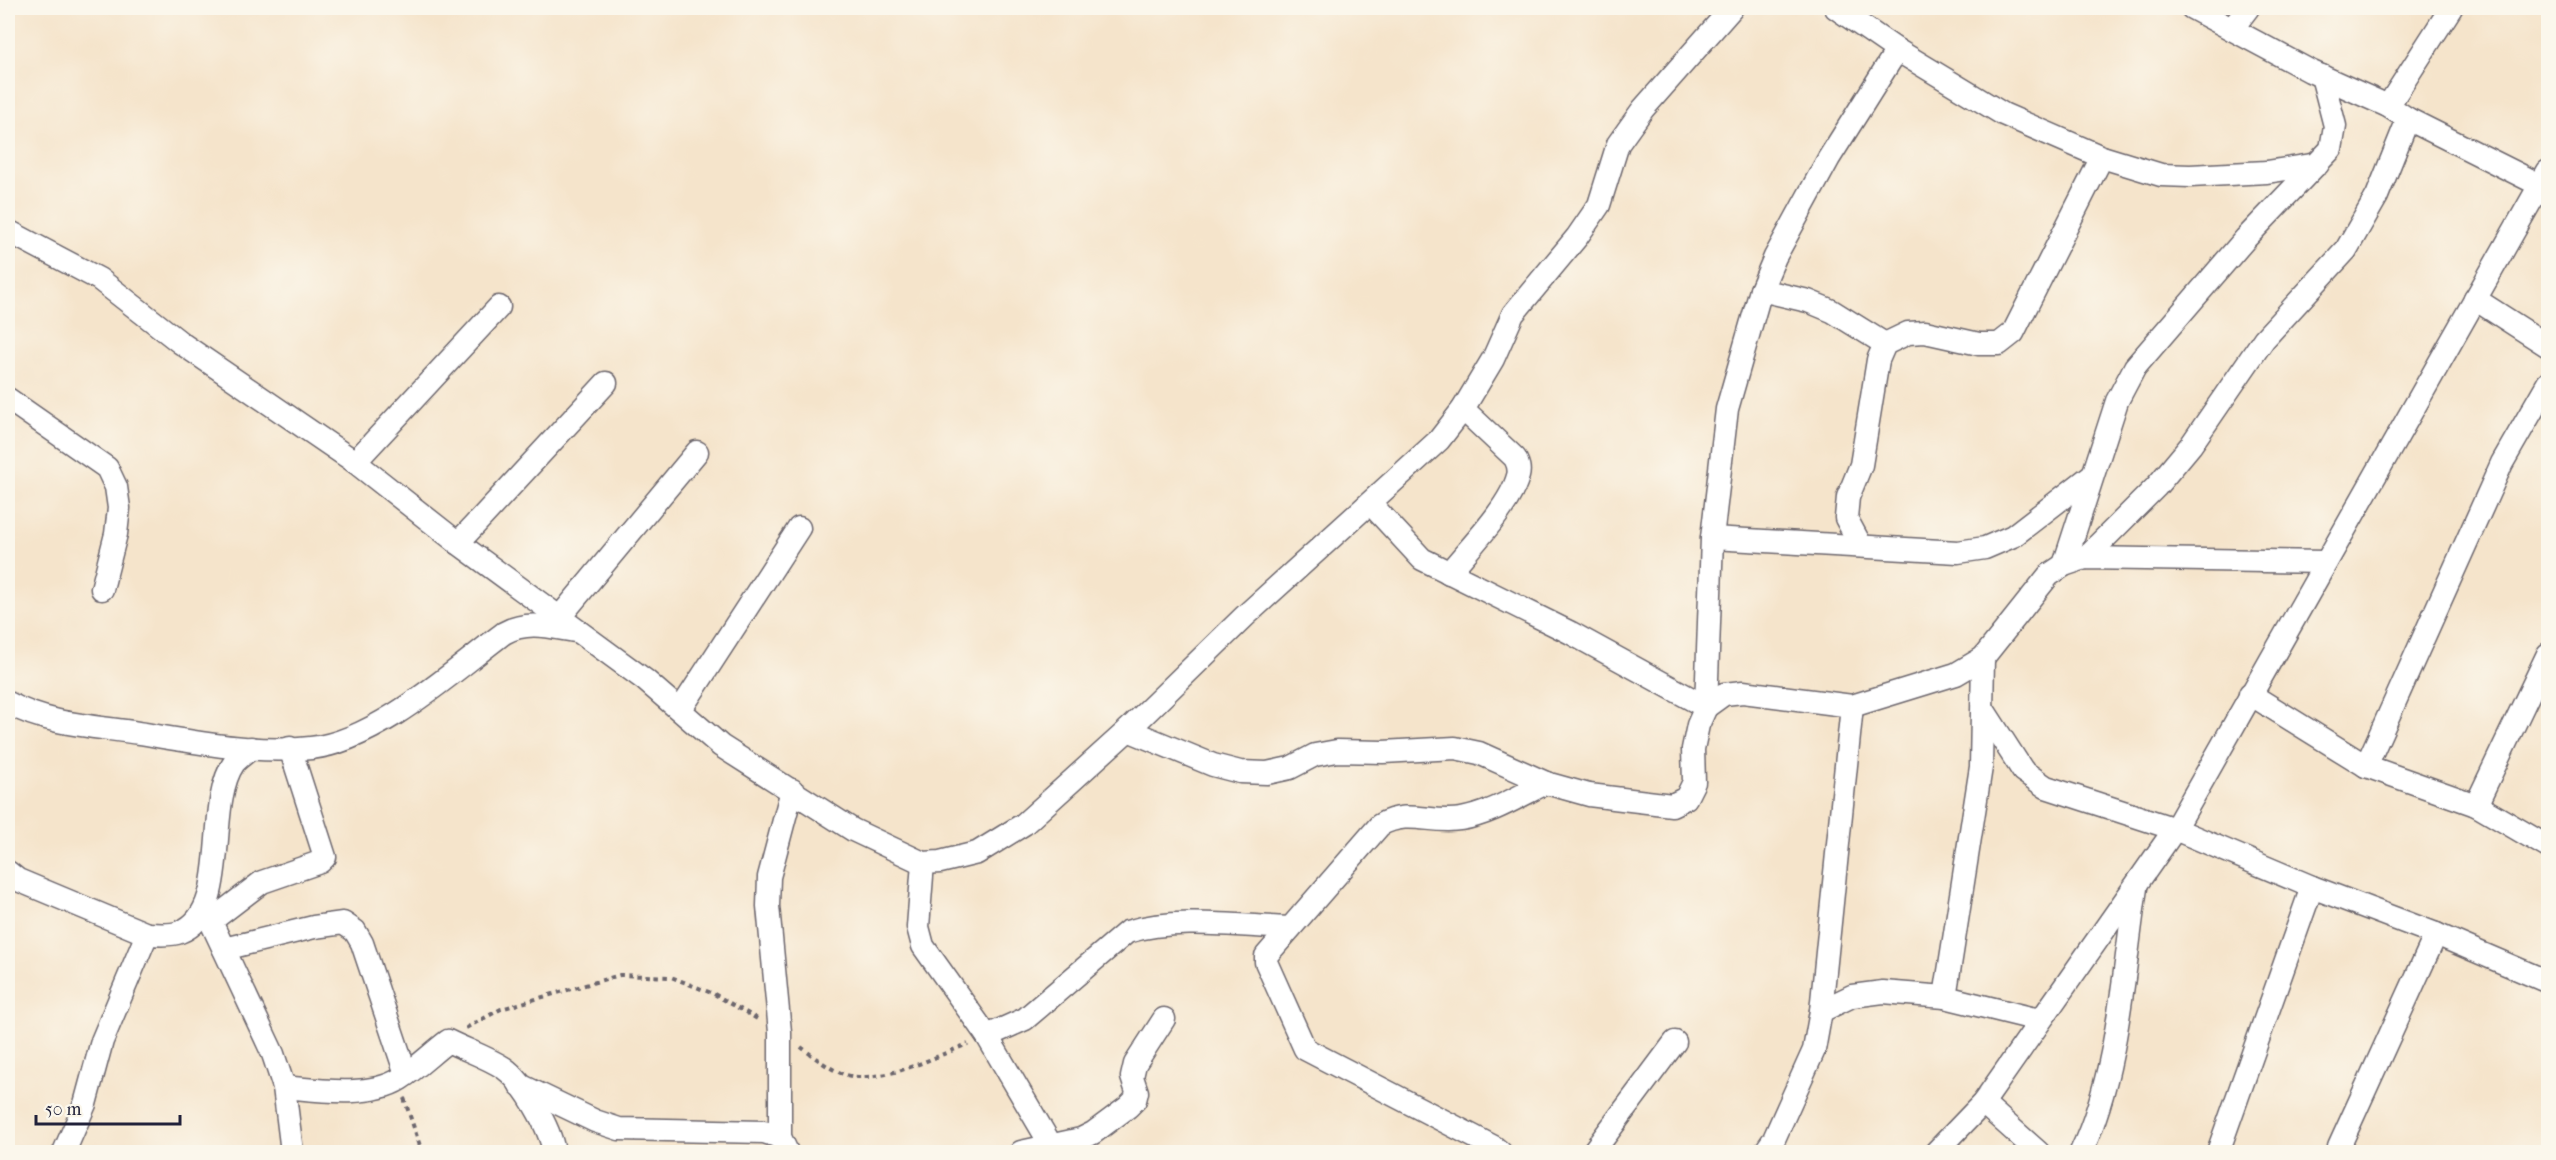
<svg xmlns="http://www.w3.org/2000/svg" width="2556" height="1160" font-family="'IM FELL French Canon',serif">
  <rect width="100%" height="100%" fill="#fbf7ec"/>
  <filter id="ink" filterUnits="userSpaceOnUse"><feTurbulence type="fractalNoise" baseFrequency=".0167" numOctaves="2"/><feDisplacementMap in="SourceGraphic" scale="12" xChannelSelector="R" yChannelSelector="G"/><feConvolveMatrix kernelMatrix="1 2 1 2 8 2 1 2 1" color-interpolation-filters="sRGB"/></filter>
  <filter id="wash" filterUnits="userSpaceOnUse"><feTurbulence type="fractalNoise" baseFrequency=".008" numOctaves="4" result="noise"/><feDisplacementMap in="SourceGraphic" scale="24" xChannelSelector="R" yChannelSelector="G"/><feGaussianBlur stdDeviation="1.35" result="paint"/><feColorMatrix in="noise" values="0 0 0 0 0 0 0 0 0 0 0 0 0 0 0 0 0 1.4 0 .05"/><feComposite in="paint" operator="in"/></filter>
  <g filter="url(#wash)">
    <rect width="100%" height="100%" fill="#f5e4cb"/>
  </g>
  <g filter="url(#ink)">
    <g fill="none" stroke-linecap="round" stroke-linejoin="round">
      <!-- minor casing -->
      <g stroke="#6c666d" stroke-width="25">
        <g id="minor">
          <path d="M1836 8 1897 50 2003 114 2102 157 2161 175 2190 176 2267 172 2318 164"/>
          <path d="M2192 8 2310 71 2388 106 2408 119 2540 185"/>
          <path d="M2232 29 2248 8"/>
          <path d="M2388 106 2451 8"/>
          <path d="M8 231 99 279 181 343 355 462 458 543 645 680 721 746 853 830 923 863 940 862 977 853 1024 824 1128 730 1245 616 1439 440 1463 409 1493 359 1513 314 1577 237 1599 205 1618 144 1643 109 1732 8"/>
          <path d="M1761 290 1808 301 1832 311 1885 344"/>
          <path d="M2475 299 2548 346"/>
          <path d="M8 399 107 468 116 487 119 508 116 534 102 589"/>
          <path d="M355 462 499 307"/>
          <path d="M1371 504 1422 559 1571 633 1706 707"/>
          <path d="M1712 538 1958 552 1985 548 2013 536 2092 475"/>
          <path d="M458 543 606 383"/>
          <path d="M1861 546 1846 518 1848 497 1861 465 1878 360 1885 344 1908 333 1925 332 1979 344H1999L2013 333 2102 157"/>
          <path d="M2085 558 2156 487 2191 445 2264 339 2346 250 2377 196 2408 119"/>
          <path d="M2064 565 2117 401 2135 367 2246 238 2331 149 2335 126 2322 76"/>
          <path d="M1449 573C1469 548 1510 507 1518 476 1520 469 1518 464 1515 458L1463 409"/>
          <path d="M559 618 697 452"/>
          <path d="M1983 658 1981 767 1945 997 2039 1020"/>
          <path d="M2250 694 2366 766 2476 805 2548 847"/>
          <path d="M8 703C48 725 94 726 139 733 195 742 255 754 311 748 377 741 452 672 504 633 527 620 550 627 575 631"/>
          <path d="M1706 707 1724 694 1743 692 1852 706 1956 674 1983 658 2049 575 2064 565 2085 558 2325 562"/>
          <path d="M681 709 799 528"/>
          <path d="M1983 709 2023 771 2046 787 2175 829 2312 887 2436 934 2548 982"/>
          <path d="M1128 730 1213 765 1240 772 1267 773 1290 768 1315 755 1337 751 1383 752 1455 748 1479 753 1546 783 1589 795 1672 805 1686 798 1694 782 1693 749 1698 725 1706 707 1712 538 1727 409 1761 290 1775 257 1829 158 1897 50"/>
          <path d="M2366 766 2502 463 2548 383"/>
          <path d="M2476 805 2548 654"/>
          <path d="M923 863 918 927 923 946 987 1036 1051 1145 1052 1152"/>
          <path d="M8 872 18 880 147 934"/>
          <path d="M205 909 273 1054 284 1087 292 1152"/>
          <path d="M211 921 262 882 320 862 325 857 290 748"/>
          <path d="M224 949 314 927 343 923 355 931 362 943 406 1074"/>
          <path d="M1821 1011 1852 996 1883 992 1945 997"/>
          <path d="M987 1036 1025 1019 1127 932C1176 917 1238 926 1290 928"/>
          <path d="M520 1085 595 1121 619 1129 764 1132 780 1137"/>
          <path d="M284 1087C317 1090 370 1098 400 1079 417 1068 432 1053 448 1041 466 1050 487 1057 504 1068 524 1082 550 1128 554 1152"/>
          <path d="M1983 1103 2038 1152"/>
          <path d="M64 1152 85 1104 102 1041 147 934C158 934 170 936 180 932 233 912 204 806 234 763 238 758 246 753 251 748"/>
          <path d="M787 1152 780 1137V1032L768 906 769 877 792 790"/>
          <path d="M1021 1152 1081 1139 1093 1133 1128 1107 1135 1100 1137 1092 1132 1077 1135 1064 1164 1019"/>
          <path d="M1500 1152 1494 1147 1305 1049 1266 962V956L1380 825C1408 809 1431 824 1461 819 1491 814 1519 796 1546 783"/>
          <path d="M1593 1152 1675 1042"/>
          <path d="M1765 1152 1774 1139 1814 1050 1821 1011 1852 706"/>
          <path d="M1936 1152 1983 1103 2175 829 2548 171"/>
          <path d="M2081 1152C2118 1074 2123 974 2136 888"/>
          <path d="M2218 1152 2312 887"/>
          <path d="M2340 1152 2339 1147 2436 934"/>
        </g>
      </g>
      <!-- path -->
      <g stroke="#6c666d" stroke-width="4" stroke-dasharray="4.5 4.5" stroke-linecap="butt">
        <path d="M466 1028 501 1009 620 975 671 977 714 994 759 1020"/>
        <path d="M801 1047C817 1059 837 1076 858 1077 895 1078 934 1057 968 1044"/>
        <path d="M404 1098 422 1152"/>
      </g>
      <!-- minor -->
      <use href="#minor" stroke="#fff" stroke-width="22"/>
    </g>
  </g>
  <!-- margin -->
  <rect width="2556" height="1160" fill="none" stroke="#fbf7ec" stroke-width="30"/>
  <!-- scale -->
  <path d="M36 1115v9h144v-9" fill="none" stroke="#22223b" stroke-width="3"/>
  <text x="45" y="1115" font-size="18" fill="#22223b" stroke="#fbf7ec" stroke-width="4.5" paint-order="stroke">50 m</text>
</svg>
